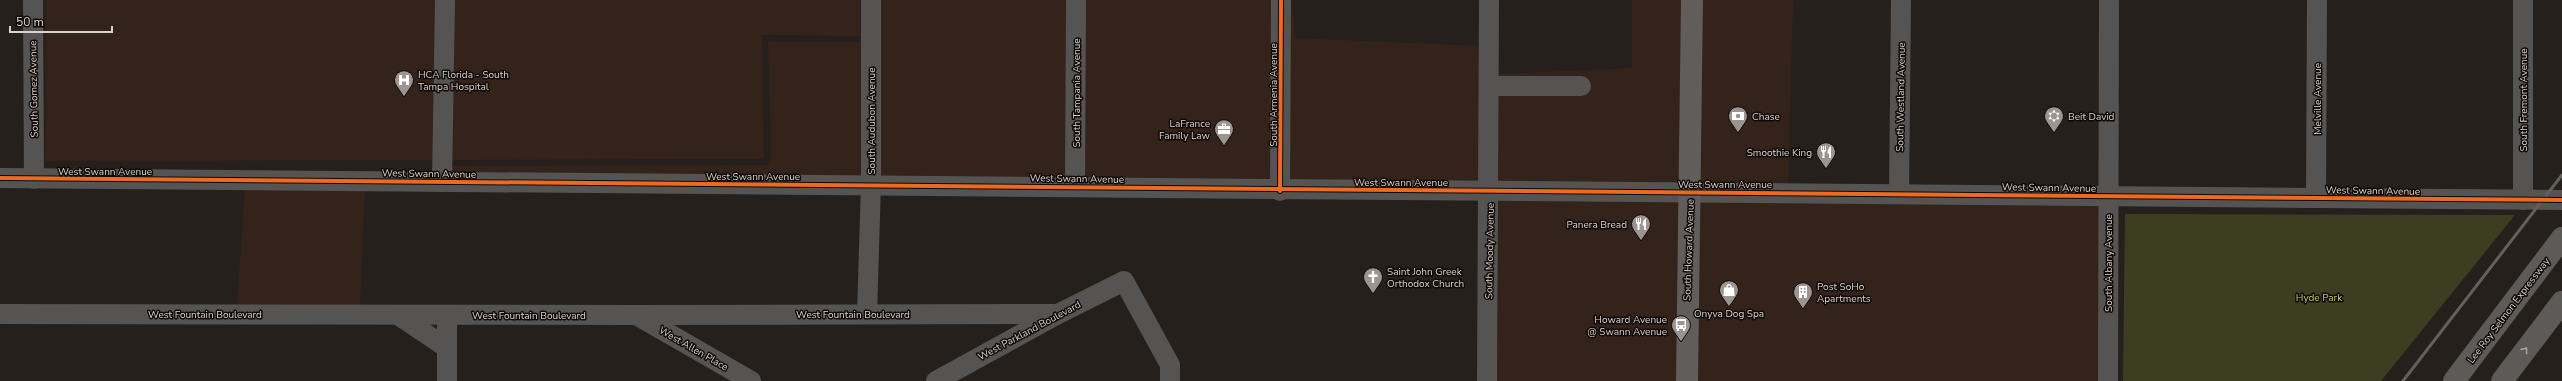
<svg xmlns="http://www.w3.org/2000/svg" width="2562" height="381" font-family="'Nunito Sans',sans-serif">
  <rect width="100%" height="100%" fill="#26201c"/>
  <!-- built -->
  <g fill="#33231a">
    <path d="M46 0H860V36L762 35 764 159 45 161Z"/>
    <path d="M878 0H1069L1068 178 878 177Z"/>
    <path d="M1083 0H1274L1273 179 1082 178Z"/>
    <path d="M1288 0H1292L1295 38 1482 46 1483 184 1287 179Z"/>
    <path d="M1632 0H1685L1680 186 1497 184V94L1588 93V78H1496V74L1632 68Z"/>
    <path d="M1700 0H1793L1788 187 1694 186Z"/>
    <path d="M768 42H861L864 177 449 174V166L766 165 771 159Z"/>
    <path d="M245 188 365 189 360 307 237 306Z"/>
    <path d="M1497 200 1680 201V381H1494Z"/>
    <path d="M1694 202 2102 206 2101 381H1694Z"/>
  </g>
  <!-- green -->
  <path fill="#3d3d21" d="M2125 214 2515 215 2381 381H2123Z"/>
  <g fill="none" stroke-linecap="round" stroke-linejoin="round">
    <!-- minor -->
    <g stroke="#565452" stroke-width="20">
      <path d="M33 0 34 179"/>
      <path d="M1489 86H1581"/>
      <path d="M0 178 2562 200"/>
      <path d="M442 182 445 0"/>
      <path d="M1075 186 1076 0"/>
      <path d="M1280 191 1281 0"/>
      <path d="M1899 194 1901 0"/>
      <path d="M2316 198 2317 0"/>
      <path d="M2523 200V0"/>
      <path d="M0 314 637 315 1058 314"/>
      <path d="M867 314 871 184V0"/>
      <path d="M398 315 447 348"/>
      <path d="M447 315V381"/>
      <path d="M638 316 751 381"/>
      <path d="M936 381 1058 314 1124 281 1170 365V381"/>
      <path d="M1487 381 1489 0"/>
      <path d="M2108 381 2109 0"/>
    </g>
    <!-- major -->
    <path stroke="#615d5b" stroke-width="22" d="M1687 381 1692 0"/>
    <!-- highway -->
    <g stroke="#5d5b58" stroke-width="22">
      <path d="M2454 381 2562 238"/>
      <path d="M2502 381 2562 302"/>
    </g>
    <!-- rail -->
    <path stroke="#62605d" stroke-width="3" d="M2403 381 2562 175"/>
    <!-- cycleway casing -->
    <g stroke="#0f0a07" stroke-width="6">
      <g id="cycleway">
        <path d="M0 178 2562 200"/>
        <path d="M1280 191 1281 0"/>
      </g>
    </g>
    <!-- cycleway -->
    <use href="#cycleway" stroke="#ed6a23" stroke-width="4"/>
  </g>
  <!-- one-way arrows -->
  <defs><path id="oneway-chevron" d="M-2-3.5L2.5 0L-2 3.5" fill="none" stroke-width="1.6" stroke-linecap="round" stroke-linejoin="round"/></defs>
  <use stroke="#a9a39f" href="#oneway-chevron" transform="translate(2525 350) rotate(-53)"/>
  <!-- icons -->
  <defs>
    <g id="hospital-pin" transform="scale(1)"><path d="M0 17L-7.5 6A9.5 9.5 0 1 1 7.5 6Z" fill="#9c9490" stroke="#0f0a07"/><path d="M-5-5h3v3.5h4V-5h3V5h-3V1.5h-4V5h-3Z" fill="#fff"/></g>
    <g id="bank-pin" transform="scale(1)"><path d="M0 17L-7.5 6A9.5 9.5 0 1 1 7.5 6Z" fill="#9c9490" stroke="#0f0a07"/><path d="M-6-4H6V4H-6ZM0-2.3a2.3 2.3 0 1 0 0 4.6a2.3 2.3 0 1 0 0-4.6Z" fill="#fff"/></g>
    <g id="synagogue-pin" transform="scale(1)"><path d="M0 17L-7.5 6A9.5 9.5 0 1 1 7.5 6Z" fill="#9c9490" stroke="#0f0a07"/><path d="M0-6.5L5.6 3.2H-5.6ZM0 6.5L5.6-3.2H-5.6Z" fill="#fff"/></g>
    <g id="office-pin" transform="scale(1)"><path d="M0 17L-7.5 6A9.5 9.5 0 1 1 7.5 6Z" fill="#9c9490" stroke="#0f0a07"/><path d="M-6-3h4V-5.5h4V-3h4V5H-6ZM-1-4.5V-3h2v-1.5ZM-6 0V1H6V0Z" fill="#fff"/></g>
    <g id="restaurant-pin" transform="scale(1)"><path d="M0 17L-7.5 6A9.5 9.5 0 1 1 7.5 6Z" fill="#9c9490" stroke="#0f0a07"/><path d="M-5-6h1v4h1v-4h1v4h1v-4h1v5L-1.5 .5V6h-2V.5L-5-1ZM5-6V6H3V1.5H1.5Q1.5-4 5-6Z" fill="#fff"/></g>
    <g id="church-pin" transform="scale(1)"><path d="M0 17L-7.5 6A9.5 9.5 0 1 1 7.5 6Z" fill="#9c9490" stroke="#0f0a07"/><path d="M-1.2-6h2.4v3.5h3.3v2.4h-3.3V6h-2.4V-.1h-3.3v-2.4h3.3Z" fill="#fff"/></g>
    <g id="shop-pin" transform="scale(1)"><path d="M0 17L-7.5 6A9.5 9.5 0 1 1 7.5 6Z" fill="#9c9490" stroke="#0f0a07"/><path d="M-5-2.5h2.3a2.7 3.5 0 0 1 5.4 0H5L5.5 6h-11ZM-1.5-2.5h3a1.5 2.3 0 0 0-3 0Z" fill="#fff"/></g>
    <g id="building-pin" transform="scale(1)"><path d="M0 17L-7.5 6A9.5 9.5 0 1 1 7.5 6Z" fill="#9c9490" stroke="#0f0a07"/><path d="M-4-6H4V6H1V3H-1V6H-4ZM-2.5-4.3h1.7v1.8h-1.7ZM.8-4.3h1.7v1.8H.8ZM-2.5-1h1.7V.8h-1.7ZM.8-1h1.7V.8H.8Z" fill="#fff"/></g>
    <g id="bus-pin" transform="scale(1)"><path d="M0 17L-7.5 6A9.5 9.5 0 1 1 7.5 6Z" fill="#9c9490" stroke="#0f0a07"/><path d="M-5-6H5V4H4V6H2V4H-2V6H-4V4H-5ZM-3.5-4V0h7V-4ZM-3.5 1.2v1.5H-2V1.2ZM2 1.2v1.5H3.5V1.2Z" fill="#fff"/></g>
  </defs>
  <g fill-rule="evenodd">
    <use href="#hospital-pin" x="404" y="80"/>
    <use href="#bank-pin" x="1738" y="116"/>
    <use href="#synagogue-pin" x="2054" y="116"/>
    <use href="#office-pin" x="1224" y="129"/>
    <use href="#restaurant-pin" x="1826" y="152"/>
    <use href="#restaurant-pin" x="1641" y="224"/>
    <use href="#church-pin" x="1373" y="277"/>
    <use href="#shop-pin" x="1729" y="290"/>
    <use href="#building-pin" x="1803" y="292"/>
    <use href="#bus-pin" x="1681" y="325"/>
  </g>
  <g text-anchor="middle" stroke-width="3" stroke-linejoin="round" paint-order="stroke">
    <!-- poi labels -->
    <g font-size="10" fill="#dbd3cf" stroke="#0f0a07" text-anchor="start">
      <text x="418" y="78">HCA Florida - South<tspan x="418" dy="12">Tampa Hospital</tspan></text>
      <text x="1752" y="120">Chase</text>
      <text x="2068" y="120">Beit David</text>
      <text x="1210" y="127" text-anchor="end">LaFrance<tspan x="1210" dy="12">Family Law</tspan></text>
      <text x="1812" y="156" text-anchor="end">Smoothie King</text>
      <text x="1627" y="228" text-anchor="end">Panera Bread</text>
      <text x="1387" y="275">Saint John Greek<tspan x="1387" dy="12">Orthodox Church</tspan></text>
      <text x="1817" y="290">Post SoHo<tspan x="1817" dy="12">Apartments</tspan></text>
      <text x="1729" y="317" text-anchor="middle">Onyva Dog Spa</text>
      <text x="1667" y="323" text-anchor="end">Howard Avenue<tspan x="1667" dy="12">@ Swann Avenue</tspan></text>
    </g>
    <!-- street labels -->
    <g font-size="10" fill="#dbd3cf" stroke="#0f0a07">
      <text transform="translate(33 89) rotate(-91)" y="4">South Gomez Avenue</text>
      <text transform="translate(1076 93) rotate(-90)" y="4">South Tampania Avenue</text>
      <text transform="translate(1273 95) rotate(-90)" y="4">South Armenia Avenue</text>
      <text transform="translate(1900 97) rotate(-89)" y="4">South Westland Avenue</text>
      <text transform="translate(2317 99) rotate(-90)" y="4">Melville Avenue</text>
      <text transform="translate(2523 100) rotate(-90)" y="4">South Fremont Avenue</text>
      <text transform="translate(871 121) rotate(-90)" y="4">South Audubon Avenue</text>
      <text x="105" y="175">West Swann Avenue</text>
      <text transform="translate(429 173) rotate(1)" y="4">West Swann Avenue</text>
      <text x="753" y="180">West Swann Avenue</text>
      <text transform="translate(1077 178) rotate(1)" y="4">West Swann Avenue</text>
      <text x="1401" y="186">West Swann Avenue</text>
      <text x="1725" y="188">West Swann Avenue</text>
      <text transform="translate(2049 187) rotate(1)" y="4">West Swann Avenue</text>
      <text transform="translate(2373 190) rotate(1)" y="4">West Swann Avenue</text>
      <text transform="translate(1688 250) rotate(-88)" y="4">South Howard Avenue</text>
      <text transform="translate(1489 251) rotate(-89)" y="4">South Moody Avenue</text>
      <text transform="translate(2108 263) rotate(-90)" y="4">South Albany Avenue</text>
      <text transform="translate(2508 310) rotate(-53)" y="4">Lee Roy Selmon Expressway</text>
      <text x="205" y="318">West Fountain Boulevard</text>
      <text x="853" y="318">West Fountain Boulevard</text>
      <text x="529" y="319">West Fountain Boulevard</text>
      <text transform="translate(1029 330) rotate(-28)" y="4">West Parkland Boulevard</text>
      <text transform="translate(694 348) rotate(30)" y="4">West Allen Place</text>
    </g>
    <!-- park labels -->
    <g font-size="10" fill="#c5c875" stroke="#0f0a07">
      <text x="2319" y="301">Hyde Park</text>
    </g>
  </g>
  <!-- scale -->
  <path d="M10 26v6h102v-6" fill="none" stroke="#dbd3cf" stroke-width="2"/>
  <text x="16" y="26" font-size="12" fill="#dbd3cf" stroke="#0f0a07" stroke-width="3" paint-order="stroke">50 m</text>
</svg>
